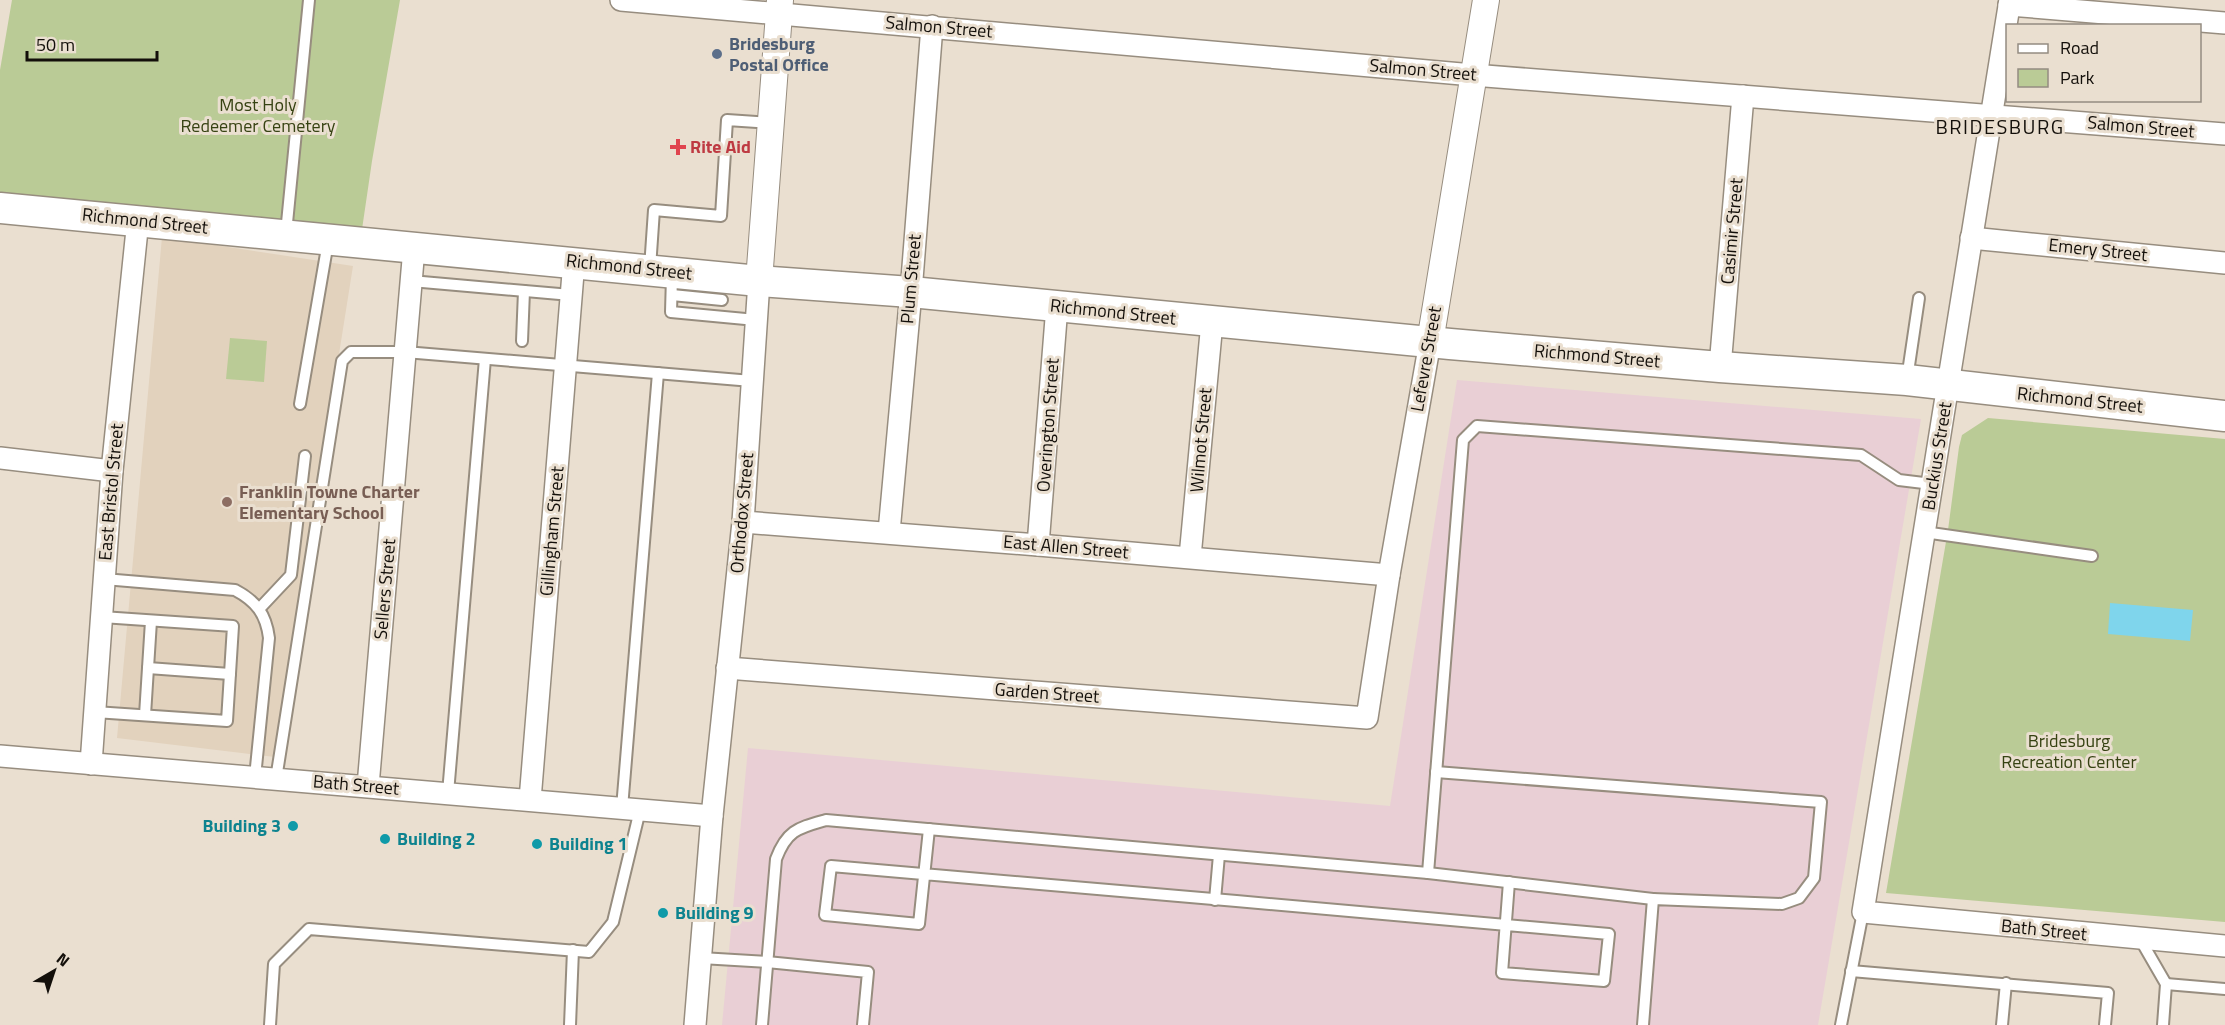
<svg xmlns="http://www.w3.org/2000/svg" width="2225" height="1025" font-family="'Titillium Web',sans-serif">
  <rect width="100%" height="100%" fill="#eadfd0"/>
  <!-- industrial -->
  <path fill="#e9cfd5" d="M1457 380 1921 419 1818 1025H722L748 748 1390 806Z"/>
  <!-- built -->
  <path fill="#e2d2bd" d="M162 237 353 266 275 757 117 738Z"/>
  <!-- green -->
  <g fill="#bacb96">
    <path d="M12 0H400L372 161 360 243 0 208V70Z"/>
    <path d="M230 338 267 341 264 382 226 379Z"/>
    <path d="M1988 418 2225 439V922L1886 893 1948 530 1959 447 1962 435Z"/>
  </g>
  <!-- water -->
  <path fill="#7fd5ec" d="M2110 603 2193 610 2190 641 2108 634Z"/>
  <g fill="none" stroke-linecap="round" stroke-linejoin="round">
    <!-- service casing -->
    <g stroke="#978d7f" stroke-width="14">
      <g id="service">
        <path d="M286 233 309 0"/>
        <path d="M650 268 654 210 721 216 727 120 770 123"/>
        <path d="M672 276 671 312 756 320"/>
        <path d="M411 281 571 295"/>
        <path d="M672 295 722 300"/>
        <path d="M522 341 524 291"/>
        <path d="M1907 379 1919 298"/>
        <path d="M300 404 328 242"/>
        <path d="M1924 532 2092 556"/>
        <path d="M104 579 235 590C256 601 266 614 269 638L255 777"/>
        <path d="M260 608 291 575 305 456"/>
        <path d="M148 668 230 674"/>
        <path d="M95 712 227 721 233 626 102 617"/>
        <path d="M145 715 151 621"/>
        <path d="M1436 772 1821 802 1814 878 1799 898 1782 904 1653 899 1643 1025"/>
        <path d="M276 779 342 361 351 352H405L752 381"/>
        <path d="M448 793 485 359"/>
        <path d="M622 808 658 373"/>
        <path d="M929 829 919 924 825 915 831 866C1090 888 1350 911 1609 934L1604 981 1502 973 1509 882"/>
        <path d="M1428 873 1463 440 1477 426 1861 455 1899 480 1932 484"/>
        <path d="M1215 900 1219 855"/>
        <path d="M2140 939 2166 984 2163 1025"/>
        <path d="M701 958 767 962 868 972 863 1025"/>
        <path d="M1851 971 2108 993 2105 1025"/>
        <path d="M2166 984 2225 989"/>
        <path d="M270 1025 274 964 309 929 589 952 613 922 640 810"/>
        <path d="M570 1025 573 950"/>
        <path d="M762 1025 776 859C787 830 798 828 826 820L1428 873 1653 899"/>
        <path d="M1841 1025 1863 912"/>
        <path d="M2002 1025 2006 983"/>
      </g>
    </g>
    <!-- minor casing -->
    <g stroke="#978d7f" stroke-width="24">
      <g id="minor">
        <path d="M621 0 1473 75 2225 134"/>
        <path d="M2010 0 1863 912 2225 946"/>
        <path d="M2009 5 2225 23"/>
        <path d="M1971 238 2225 263"/>
        <path d="M1720 367 1743 96"/>
        <path d="M0 458 112 471"/>
        <path d="M743 522 1038 545 1389 575"/>
        <path d="M889 532 911 292 932 26"/>
        <path d="M1038 545 1057 306"/>
        <path d="M1190 557 1212 322"/>
        <path d="M727 668 1367 718 1389 575 1430 342"/>
        <path d="M0 756 712 816"/>
        <path d="M91 764 112 471 138 220"/>
        <path d="M368 786 414 248"/>
        <path d="M530 800 574 261"/>
        <path d="M695 1025 712 816 743 522 759 281"/>
      </g>
    </g>
    <!-- tertiary casing -->
    <g stroke="#978d7f" stroke-width="28">
      <g id="tertiary">
        <path d="M759 281 780 0"/>
        <path d="M1430 342 1486 0"/>
      </g>
    </g>
    <!-- secondary casing -->
    <g stroke="#978d7f" stroke-width="33">
      <path id="secondary" d="M0 208 759 281 911 292 1450 344 1720 367 1907 380 2225 416"/>
    </g>
    <!-- service -->
    <use href="#service" stroke="#fff" stroke-width="10"/>
    <!-- minor -->
    <use href="#minor" stroke="#fff" stroke-width="21"/>
    <!-- tertiary -->
    <use href="#tertiary" stroke="#fff" stroke-width="26"/>
    <!-- secondary -->
    <use href="#secondary" stroke="#fff" stroke-width="30"/>
  </g>
  <!-- markers -->
  <circle fill="#5c6f8a" stroke="#eadfd0" stroke-width="2" cx="717" cy="54" r="6"/>
  <path fill="#e0444e" stroke="#eadfd0" stroke-width="2" d="M675 138h6v6h6v6h-6v6h-6v-6h-6v-6h6z"/>
  <circle fill="#8d6e63" stroke="#eadfd0" stroke-width="2" cx="227" cy="502" r="6"/>
  <g fill="#0f9aa8" stroke="#eadfd0" stroke-width="2">
    <circle cx="293" cy="826" r="6"/>
    <circle cx="385" cy="839" r="6"/>
    <circle cx="537" cy="844" r="6"/>
    <circle cx="663" cy="913" r="6"/>
  </g>
  <g text-anchor="middle" stroke-width="6" stroke-linejoin="round" paint-order="stroke">
    <!-- street labels -->
    <g font-size="18" fill="#130f0a" stroke="#eadfd0">
      <text transform="translate(939 27) rotate(5)" y="6">Salmon Street</text>
      <text transform="translate(1423 70) rotate(5)" y="6">Salmon Street</text>
      <text transform="translate(2141 127) rotate(5)" y="6">Salmon Street</text>
      <text transform="translate(145 221) rotate(6)" y="6">Richmond Street</text>
      <text transform="translate(1732 231) rotate(-85)" y="6">Casimir Street</text>
      <text transform="translate(2098 250) rotate(6)" y="6">Emery Street</text>
      <text transform="translate(629 267) rotate(6)" y="6">Richmond Street</text>
      <text transform="translate(911 279) rotate(-85)" y="6">Plum Street</text>
      <text transform="translate(1113 312) rotate(6)" y="6">Richmond Street</text>
      <text transform="translate(1597 356) rotate(5)" y="6">Richmond Street</text>
      <text transform="translate(1426 359) rotate(-80)" y="6">Lefevre Street</text>
      <text transform="translate(2080 400) rotate(6)" y="6">Richmond Street</text>
      <text transform="translate(1048 425) rotate(-86)" y="6">Overington Street</text>
      <text transform="translate(1201 440) rotate(-85)" y="6">Wilmot Street</text>
      <text transform="translate(1937 456) rotate(-81)" y="6">Buckius Street</text>
      <text transform="translate(111 492) rotate(-85)" y="6">East Bristol Street</text>
      <text transform="translate(742 513) rotate(-85)" y="6">Orthodox Street</text>
      <text transform="translate(552 531) rotate(-85)" y="6">Gillingham Street</text>
      <text transform="translate(1066 547) rotate(5)" y="6">East Allen Street</text>
      <text transform="translate(385 589) rotate(-85)" y="6">Sellers Street</text>
      <text transform="translate(1047 693) rotate(4)" y="6">Garden Street</text>
      <text transform="translate(356 785) rotate(5)" y="6">Bath Street</text>
      <text transform="translate(2044 930) rotate(6)" y="6">Bath Street</text>
    </g>
    <!-- service labels -->
    <g font-size="18" font-weight="bold" fill="#4e5e75" stroke="#eadfd0" text-anchor="start">
      <text x="729" y="50">Bridesburg<tspan x="729" dy="21">Postal Office</tspan></text>
    </g>
    <!-- park labels -->
    <g font-size="18" fill="#364212" stroke="#eadfd0">
      <text x="258" y="111">Most Holy<tspan x="258" dy="21">Redeemer Cemetery</tspan></text>
      <text x="2069" y="747">Bridesburg<tspan x="2069" dy="21">Recreation Center</tspan></text>
    </g>
    <!-- health labels -->
    <g font-size="18" font-weight="bold" fill="#be3a42" stroke="#eadfd0" text-anchor="start">
      <text x="690" y="153">Rite Aid</text>
    </g>
    <!-- education labels -->
    <g font-size="18" font-weight="bold" fill="#785e54" stroke="#eadfd0" text-anchor="start">
      <text x="239" y="498">Franklin Towne Charter<tspan x="239" dy="21">Elementary School</tspan></text>
    </g>
    <!-- culture labels -->
    <g font-size="18" font-weight="bold" fill="#0d838f" stroke="#eadfd0" text-anchor="start">
      <text x="281" y="832" text-anchor="end">Building 3</text>
      <text x="397" y="845">Building 2</text>
      <text x="549" y="850">Building 1</text>
      <text x="675" y="919">Building 9</text>
    </g>
    <!-- neighbourhood labels -->
    <g font-size="20" letter-spacing="1.5" fill="#130f0a" stroke="#eadfd0">
      <text x="2000" y="134">BRIDESBURG</text>
    </g>
  </g>
  <!-- legend -->
  <rect x="2006" y="24" width="195" height="78" fill="#eadfd0" stroke="#948c81" stroke-width="1.5"/>
  <rect x="2018" y="44" width="30" height="9" fill="#ffffff" stroke="#948c81" stroke-width="1.5"/>
  <text x="2060" y="54" font-size="18" fill="#130f0a">Road</text>
  <rect x="2018" y="69" width="30" height="18" fill="#bacb96" stroke="#948c81" stroke-width="1.5"/>
  <text x="2060" y="84" font-size="18" fill="#130f0a">Park</text>
  <!-- north arrow -->
  <g transform="translate(54 971) rotate(39)" stroke="#eadfd0" stroke-width="4.5" paint-order="stroke">
  <path d="M0-4.5L10 22L0 15L-10 22Z" fill="#130f0a"/>
  <text y="-9" font-size="16" font-weight="bold" text-anchor="middle" fill="#130f0a">N</text>
  </g>
  <!-- scale -->
  <path d="M27 51v9h130v-9" fill="none" stroke="#130f0a" stroke-width="3"/>
  <text x="36" y="51" font-size="18" fill="#130f0a" stroke="#eadfd0" stroke-width="4.5" paint-order="stroke">50 m</text>
</svg>
